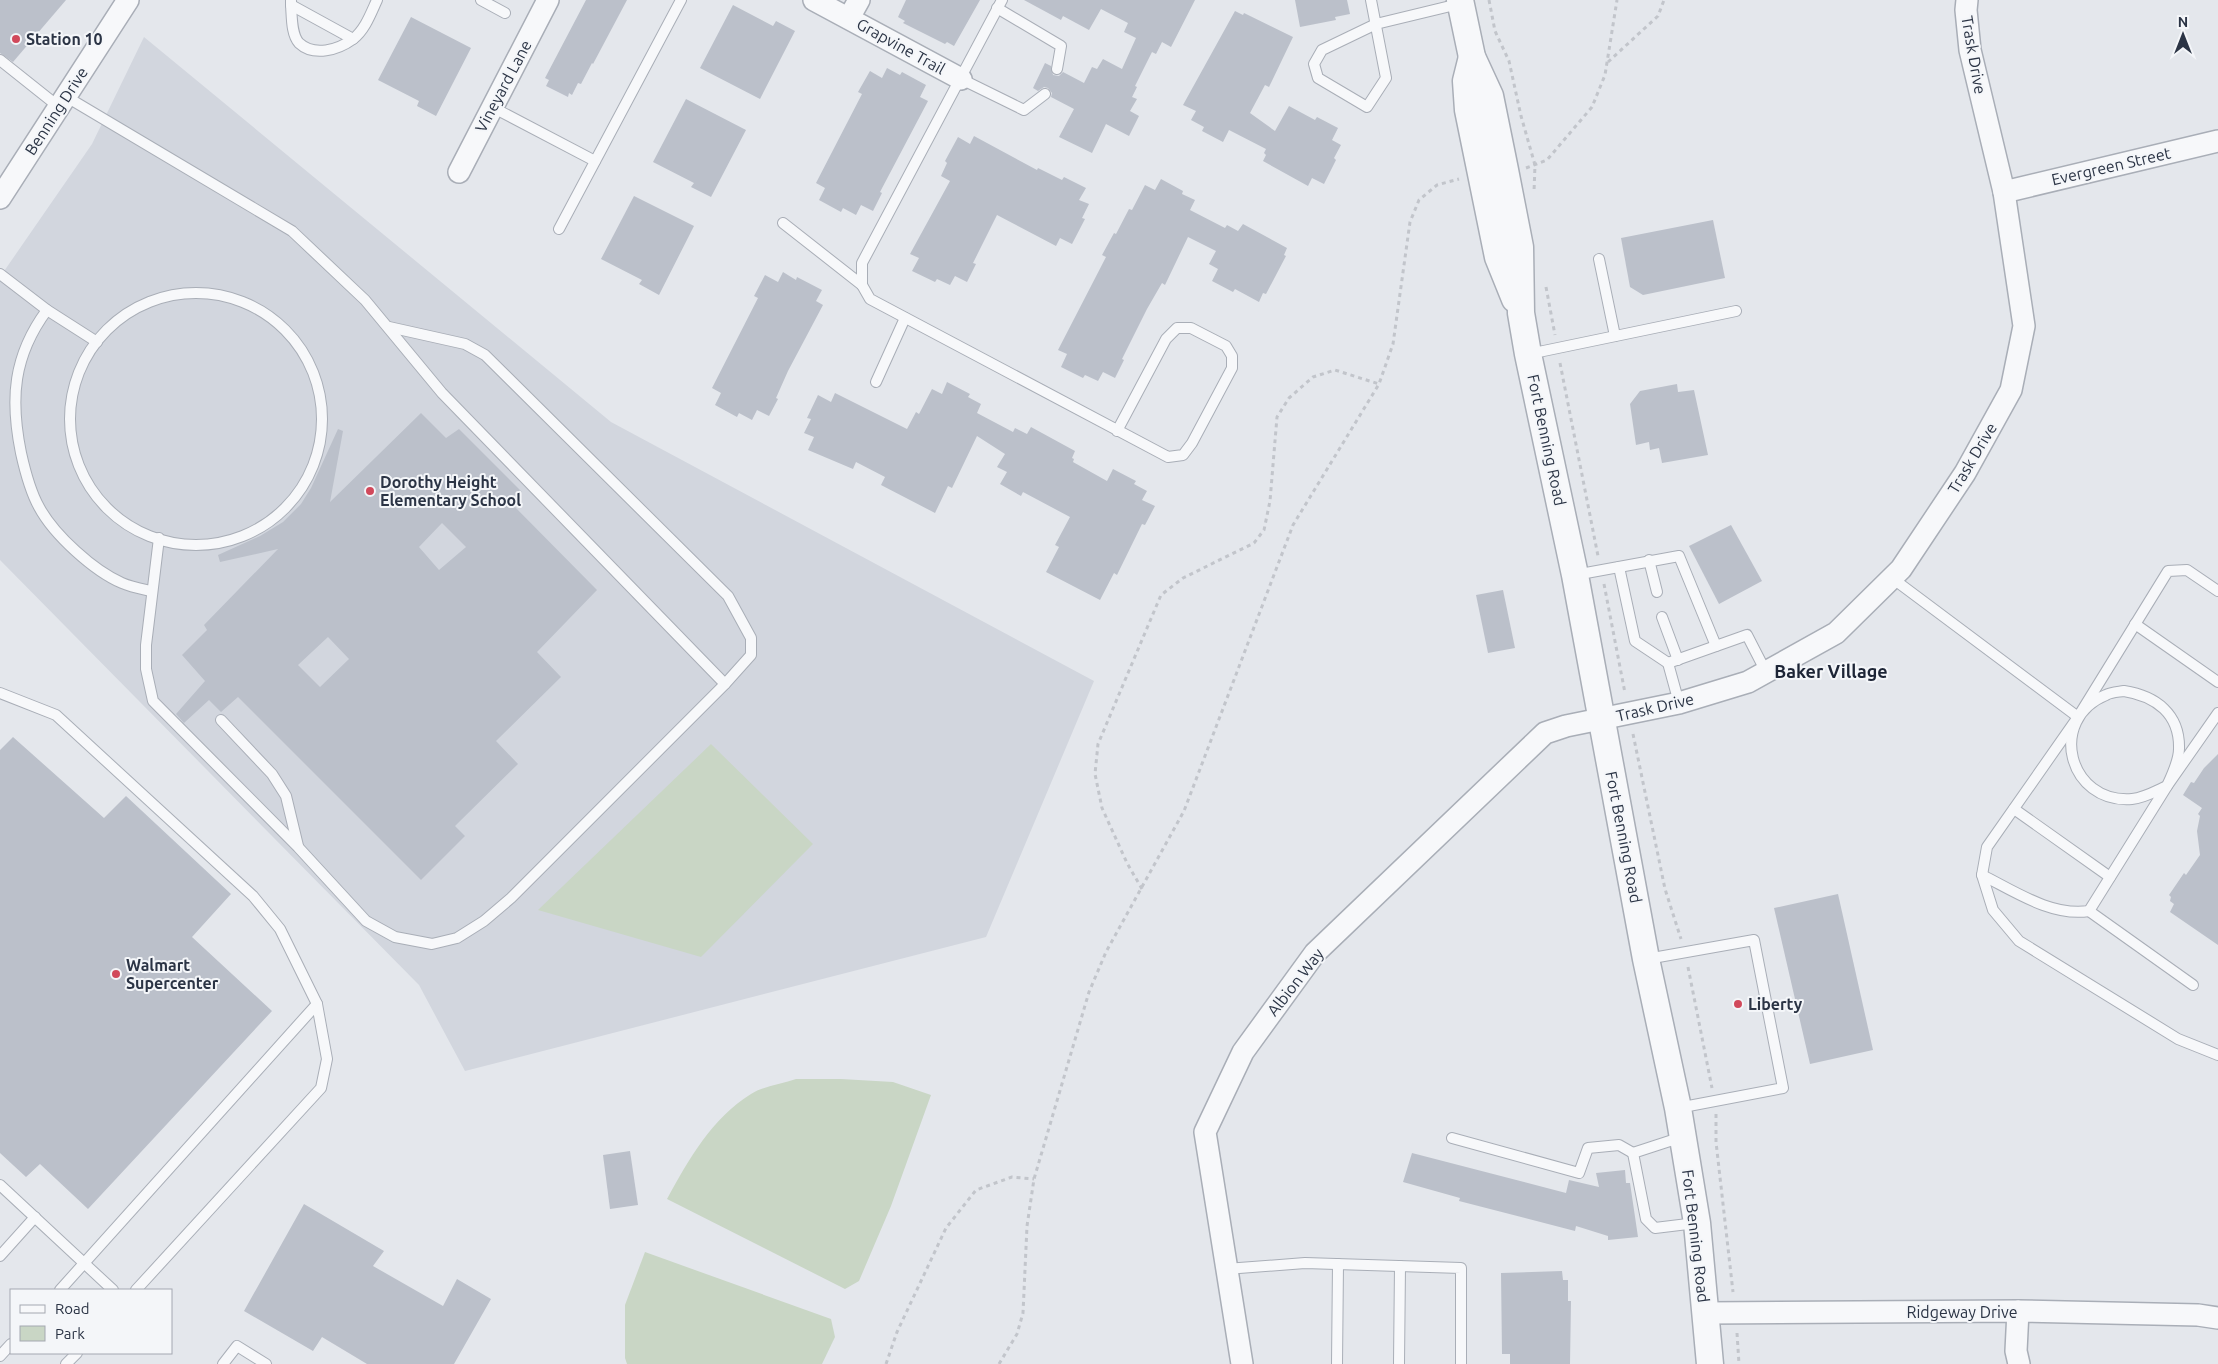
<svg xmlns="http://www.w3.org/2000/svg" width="2218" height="1364" font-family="Ubuntu,sans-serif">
  <rect width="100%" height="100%" fill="#e4e7ec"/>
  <!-- built -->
  <path fill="#d2d6de" d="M144 37 611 422 1094 681 986 937 465 1071 419 985 0 560V277L92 144Z"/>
  <!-- green -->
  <g fill="#c9d6c5">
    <path d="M711 744 813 844 701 957 538 910Z"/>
    <path d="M796 1079H841L893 1082 931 1095 891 1206 859 1281 845 1289 667 1199C689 1159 712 1118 751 1094 764 1086 782 1084 796 1079Z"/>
    <path d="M645 1252 831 1319 835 1337 822 1364H627L625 1358V1305Z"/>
  </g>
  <!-- building -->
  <g fill="#bbc0ca" fill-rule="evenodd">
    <path d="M0 0H66L13 62 0 53Z"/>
    <path d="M586 0H627L593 64 592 63 581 84 578 83 572 95 569 93 568 97 546 86 549 80 545 78Z"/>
    <path d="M906 0H980L954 46 947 42 945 44 903 23 905 21 898 17Z"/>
    <path d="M1024 0H1195L1171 47 1162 42 1156 54 1152 52 1135 86 1137 87 1132 97 1137 99 1130 111 1139 116 1129 136 1106 124 1092 153 1059 137 1074 109 1051 97 1052 93 1048 88 1044 87 1038 91 1033 88 1045 63 1051 66 1053 75 1059 76 1063 72 1084 83 1092 67 1097 69 1103 59 1122 69 1136 38 1124 32 1128 23 1101 9 1089 30 1063 16 1061 20Z"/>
    <path d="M1295 0H1347L1350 14 1335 17 1336 20 1300 27Z"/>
    <path d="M733 5 773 26 776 21 795 31 760 99 700 68Z"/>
    <path d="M1235 11 1243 15 1244 13 1293 37 1269 87 1265 85 1250 113 1275 131 1289 106 1315 120 1317 117 1338 128 1332 140 1341 145 1334 158 1336 160 1324 184 1312 178 1308 186 1263 161 1266 155 1264 153 1266 149 1229 130 1223 142 1202 131 1204 127 1191 120 1196 111 1183 105Z"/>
    <path d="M411 17 471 48 436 116 417 106 419 101 378 80Z"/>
    <path d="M887 68 900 75 902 72 926 85 920 97 928 101 880 192 882 193 873 211 861 205 856 215 843 208 841 212 819 200 825 188 816 183 862 94 858 92 870 71 882 78Z"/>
    <path d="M686 99 746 130 711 197 691 187 694 183 653 162Z"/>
    <path d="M974 136 1037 170 1038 168 1062 180 1064 177 1086 188 1079 200 1089 204 1082 218 1085 219 1072 244 1060 238 1056 246 997 215 973 263 976 264 967 282 955 276 950 285 937 279 935 282 912 271 919 258 910 254 950 181 941 176 947 163 945 161 958 137 970 144Z"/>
    <path d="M1161 179 1183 191 1182 194 1195 200 1190 210 1225 228 1227 225 1238 231 1243 224 1287 248 1284 255 1286 256 1266 294 1263 293 1259 302 1235 289 1233 292 1212 281 1218 269 1209 264 1216 251 1188 237 1165 285 1162 283 1147 309 1122 359 1124 360 1115 378 1103 372 1098 381 1085 375 1083 378 1061 367 1067 354 1058 350 1106 257 1102 255 1114 233 1116 234 1129 209 1132 210 1145 185 1155 190Z"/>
    <path d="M634 196 694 226 659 295 639 284 642 280 601 259Z"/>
    <path d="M1713 220 1725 278 1643 295 1630 287 1621 238Z"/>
    <path d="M783 272 796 280 797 277 822 290 816 301 823 305 788 371 776 398 778 399 769 416 757 410 752 420 739 413 737 417 715 405 721 393 712 388 758 298 754 296 765 275 778 282Z"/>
    <path d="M947 382 970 394 968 397 981 404 977 413 1013 432 1015 428 1027 434 1031 427 1075 451 1072 458 1074 459 1073 462 1107 481 1113 469 1136 481 1134 484 1147 491 1142 500 1155 506 1145 525 1142 524 1117 575 1114 573 1100 600 1046 572 1059 547 1055 545 1070 517 1023 492 1021 496 1000 484 1007 472 997 467 1005 454 977 436 952 488 948 486 935 513 881 485 885 477 856 462 853 469 808 450 814 437 804 433 811 419 807 418 818 395 831 402 835 393 907 429 916 412 919 414 932 389 942 394Z"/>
    <path d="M1677 384 1678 392 1694 390 1708 455 1662 463 1659 448 1650 450 1649 442 1636 445 1630 404 1640 391Z"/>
    <path d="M421 413 446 438 459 429 522 492 511 503 597 590 537 652 561 677 496 741 518 764 455 826 465 836 421 880 238 697 221 712 209 700 184 723 176 714 205 681 182 655 207 630 204 625 278 549 220 562 218 555 260 536 283 522 301 504 311 488 338 429 343 431 330 502ZM442 523 466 547 439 570 419 547ZM328 637 349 659 320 687 298 665Z"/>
    <path d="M1731 525 1762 581 1719 604 1689 546Z"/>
    <path d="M1503 590 1515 648 1488 653 1476 595Z"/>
    <path d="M13 737 104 818 126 796 231 894 192 937 272 1011 88 1209 40 1164 26 1177 0 1153V750Z"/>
    <path d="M2218 754V945L2170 912 2174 904 2170 901 2171 897 2169 895 2184 873 2186 875 2200 855 2197 831 2200 816 2198 814 2202 808 2183 795 2191 782 2194 783 2204 768Z"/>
    <path d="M1838 894 1873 1050 1810 1064 1774 908Z"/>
    <path d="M630 1151 638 1205 610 1209 603 1155Z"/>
    <path d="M1412 1153 1566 1193 1569 1180 1599 1187 1596 1173 1625 1170 1626 1183H1630L1638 1237 1608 1240V1236L1576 1226 1575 1231 1459 1201 1460 1198 1403 1182Z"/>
    <path d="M304 1204 384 1251 373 1266 443 1306 457 1279 491 1299 454 1364H367L322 1337 313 1351 244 1311Z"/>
    <path d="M1562 1271 1563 1280H1568V1301H1571L1570 1364H1510V1354H1502L1501 1273Z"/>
  </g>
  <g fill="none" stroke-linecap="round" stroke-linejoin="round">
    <!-- service casing -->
    <g stroke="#a9aeb7" stroke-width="12">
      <g id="service">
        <path d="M481 0 505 13"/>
        <path d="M1002 0 862 263V285L870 299 1168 457 1183 455 1192 443 1232 368V356L1226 346 1191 328H1177L1166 339 1117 431"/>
        <path d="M1371 0 1386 78 1367 107 1318 78 1314 64 1322 50 1376 24 1459 4"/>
        <path d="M291 1V5L353 39"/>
        <path d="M291 5C292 16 291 34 299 43 314 57 338 50 353 39 365 30 371 13 377 0"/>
        <path d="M997 8 1061 46 1057 69"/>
        <path d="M0 60 59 107"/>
        <path d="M961 79 1024 110 1045 94"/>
        <path d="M65 96 292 231 365 300 442 393 725 684"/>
        <path d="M492 107 595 161"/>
        <path d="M783 223 862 285"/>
        <path d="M559 229 681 0"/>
        <path d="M1599 259 1615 336"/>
        <path d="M0 274 47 310 97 342"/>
        <circle cx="196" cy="419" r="126"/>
        <path d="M47 310C13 356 10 399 21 453 25 471 30 491 39 507 54 535 94 571 122 583 131 587 142 589 151 591"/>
        <path d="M1529 354 1736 311"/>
        <path d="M876 382 905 318"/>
        <path d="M159 538 146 645V669L153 701 298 847 366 921 395 937 432 944 457 938 484 921 511 898 725 684 751 655V638L728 596 485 355 465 344 389 327"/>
        <path d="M1649 560 1657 592"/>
        <path d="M1619 567 1635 641 1668 663"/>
        <path d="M1575 575 1679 556 1716 646"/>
        <path d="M1892 578 2078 717 2168 571 2187 570 2218 591"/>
        <path d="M1662 617 1678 660"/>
        <path d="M2135 624 2218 682"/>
        <path d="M2124 691C2156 696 2180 714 2179 749 2179 761 2172 775 2167 786 2156 791 2144 798 2132 799 2068 804 2047 719 2106 695 2111 692 2118 692 2124 691Z"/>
        <path d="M0 693 56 715 253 896 280 929 317 1004 327 1059 321 1088 136 1290"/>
        <path d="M1679 703 1668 663 1747 635 1766 672"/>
        <path d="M2078 717 1987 847 1982 875 1993 910 2019 941 2178 1039 2218 1055"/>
        <path d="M221 720 272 774 286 796 298 846"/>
        <path d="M2014 809 2110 877"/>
        <path d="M1982 875C2014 891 2052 917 2089 911L2167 786 2218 713"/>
        <path d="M2089 911 2193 985"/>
        <path d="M1647 959 1754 940 1783 1088 1678 1108"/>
        <path d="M1682 1137 1633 1153 1646 1219 1655 1228 1696 1223"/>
        <path d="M1452 1138 1579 1173 1588 1148 1619 1145 1633 1153"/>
        <path d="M0 1185 113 1290"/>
        <path d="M0 1256 35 1217"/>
        <path d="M1226 1269 1305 1263 1461 1268V1364"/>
        <path d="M60 1290 317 1004"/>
        <path d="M0 1356 11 1344"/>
        <path d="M66 1364 77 1353"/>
        <path d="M223 1364 237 1346 266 1364"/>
        <path d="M1337 1364 1338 1264"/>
        <path d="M1399 1364 1400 1266"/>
      </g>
    </g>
    <!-- minor casing -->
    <g stroke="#a9aeb7" stroke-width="24">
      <g id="minor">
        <path d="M814 0 961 79"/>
        <path d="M849 18 859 0"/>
        <path d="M459 172 548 0"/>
        <path d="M2004 192 2218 141"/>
        <path d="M0 198 128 0"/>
        <path d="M2018 1311 2016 1351 2019 1364"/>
        <path d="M1706 1313 2018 1311 2198 1315 2218 1318"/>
        <path d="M1242 1364 1205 1132 1243 1052 1315 953 1545 733 1566 726 1679 703 1748 682 1836 633 1901 569 1965 473 2011 390 2024 326 2004 192 1970 50 1966 10 1967 0"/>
      </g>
    </g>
    <!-- tertiary casing -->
    <g stroke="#a9aeb7" stroke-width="29">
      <g id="tertiary">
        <path d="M1460 0 1472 57 1490 96 1505 170 1520 247 1521 313 1528 354 1575 575 1646 959 1678 1108 1697 1223 1710 1364"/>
        <path d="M1472 57 1466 81 1468 110 1498 257 1515 299"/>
      </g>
    </g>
    <!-- path -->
    <g stroke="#c2c5cb" stroke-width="3" stroke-dasharray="4 4" stroke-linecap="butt">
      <path d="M1489 0 1495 31 1509 61 1521 116 1535 165 1534 192"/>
      <path d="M1608 62 1658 16 1664 0"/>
      <path d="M1526 168 1547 160 1592 107 1605 75 1617 0"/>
      <path d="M1546 287 1555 335"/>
      <path d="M1560 363 1598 556"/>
      <path d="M1604 584 1625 693"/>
      <path d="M1633 734 1665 889 1681 939"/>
      <path d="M1142 889 1127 863 1102 808 1095 774 1098 744 1161 595 1183 578 1254 543 1264 530 1270 501 1277 417 1289 398 1313 377 1335 370 1379 384"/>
      <path d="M1688 967 1712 1088"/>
      <path d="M1716 1114V1142L1733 1292"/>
      <path d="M1737 1333 1739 1364"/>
      <path d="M886 1364 897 1332 946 1228 976 1190 1012 1177 1034 1179"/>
      <path d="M999 1364 1017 1334 1023 1313 1027 1226 1034 1179 1089 992 1106 952 1184 811 1293 525 1379 384 1393 344 1410 222 1419 200 1437 185 1459 179"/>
    </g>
    <!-- service -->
    <use href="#service" stroke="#f7f8fa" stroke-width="10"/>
    <!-- minor -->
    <use href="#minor" stroke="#f7f8fa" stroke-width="21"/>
    <!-- tertiary -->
    <use href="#tertiary" stroke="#f7f8fa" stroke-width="26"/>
  </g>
  <!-- markers -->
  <g fill="#d1495b" stroke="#f4f6f9" stroke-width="2">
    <circle cx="16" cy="39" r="5"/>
    <circle cx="370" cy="491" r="5"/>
    <circle cx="116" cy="974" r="5"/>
    <circle cx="1738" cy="1004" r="5"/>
  </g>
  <g text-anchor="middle" stroke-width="4" stroke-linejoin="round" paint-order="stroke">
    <!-- poi labels -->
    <g font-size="16" font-weight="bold" fill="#2b3445" stroke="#f4f6f9" text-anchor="start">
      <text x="26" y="45">Station 10</text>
      <text x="380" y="488">Dorothy Height<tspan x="380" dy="18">Elementary School</tspan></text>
      <text x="126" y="971">Walmart<tspan x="126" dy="18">Supercenter</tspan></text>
      <text x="1748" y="1010">Liberty</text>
    </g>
    <!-- street labels -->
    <g font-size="16" fill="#2b3445" stroke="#f4f6f9">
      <text transform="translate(901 46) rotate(29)" y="6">Grapvine Trail</text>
      <text transform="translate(1974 55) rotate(80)" y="6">Trask Drive</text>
      <text transform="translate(503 86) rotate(-62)" y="6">Vineyard Lane</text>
      <text transform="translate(56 111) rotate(-57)" y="6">Benning Drive</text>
      <text transform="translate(2111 166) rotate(-13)" y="6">Evergreen Street</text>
      <text transform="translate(1547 440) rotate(78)" y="6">Fort Benning Road</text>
      <text transform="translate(1972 458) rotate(-59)" y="6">Trask Drive</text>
      <text transform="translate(1655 707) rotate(-13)" y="6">Trask Drive</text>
      <text transform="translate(1624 837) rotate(79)" y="6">Fort Benning Road</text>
      <text transform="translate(1295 982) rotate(-52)" y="6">Albion Way</text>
      <text transform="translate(1696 1236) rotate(83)" y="6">Fort Benning Road</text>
      <text x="1962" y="1318">Ridgeway Drive</text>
    </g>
    <!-- neighbourhood labels -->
    <g font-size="18" font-weight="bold" fill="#1d2536" stroke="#f4f6f9">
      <text x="1831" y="678">Baker Village</text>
    </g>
  </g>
  <!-- legend -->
  <rect x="10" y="1289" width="162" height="65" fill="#f4f6f9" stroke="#a4a8b1"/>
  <rect x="20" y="1305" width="25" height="8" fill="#f7f8fa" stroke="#a4a8b1"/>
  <text x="55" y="1314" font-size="15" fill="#2b3445">Road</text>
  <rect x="20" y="1326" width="25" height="15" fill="#c9d6c5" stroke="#a4a8b1"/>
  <text x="55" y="1339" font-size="15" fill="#2b3445">Park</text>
  <!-- north arrow -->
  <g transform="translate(2183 35)" stroke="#f4f6f9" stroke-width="4" paint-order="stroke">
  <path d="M0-4L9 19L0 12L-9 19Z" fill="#2b3445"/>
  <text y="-8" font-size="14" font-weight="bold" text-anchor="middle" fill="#2b3445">N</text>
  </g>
</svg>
